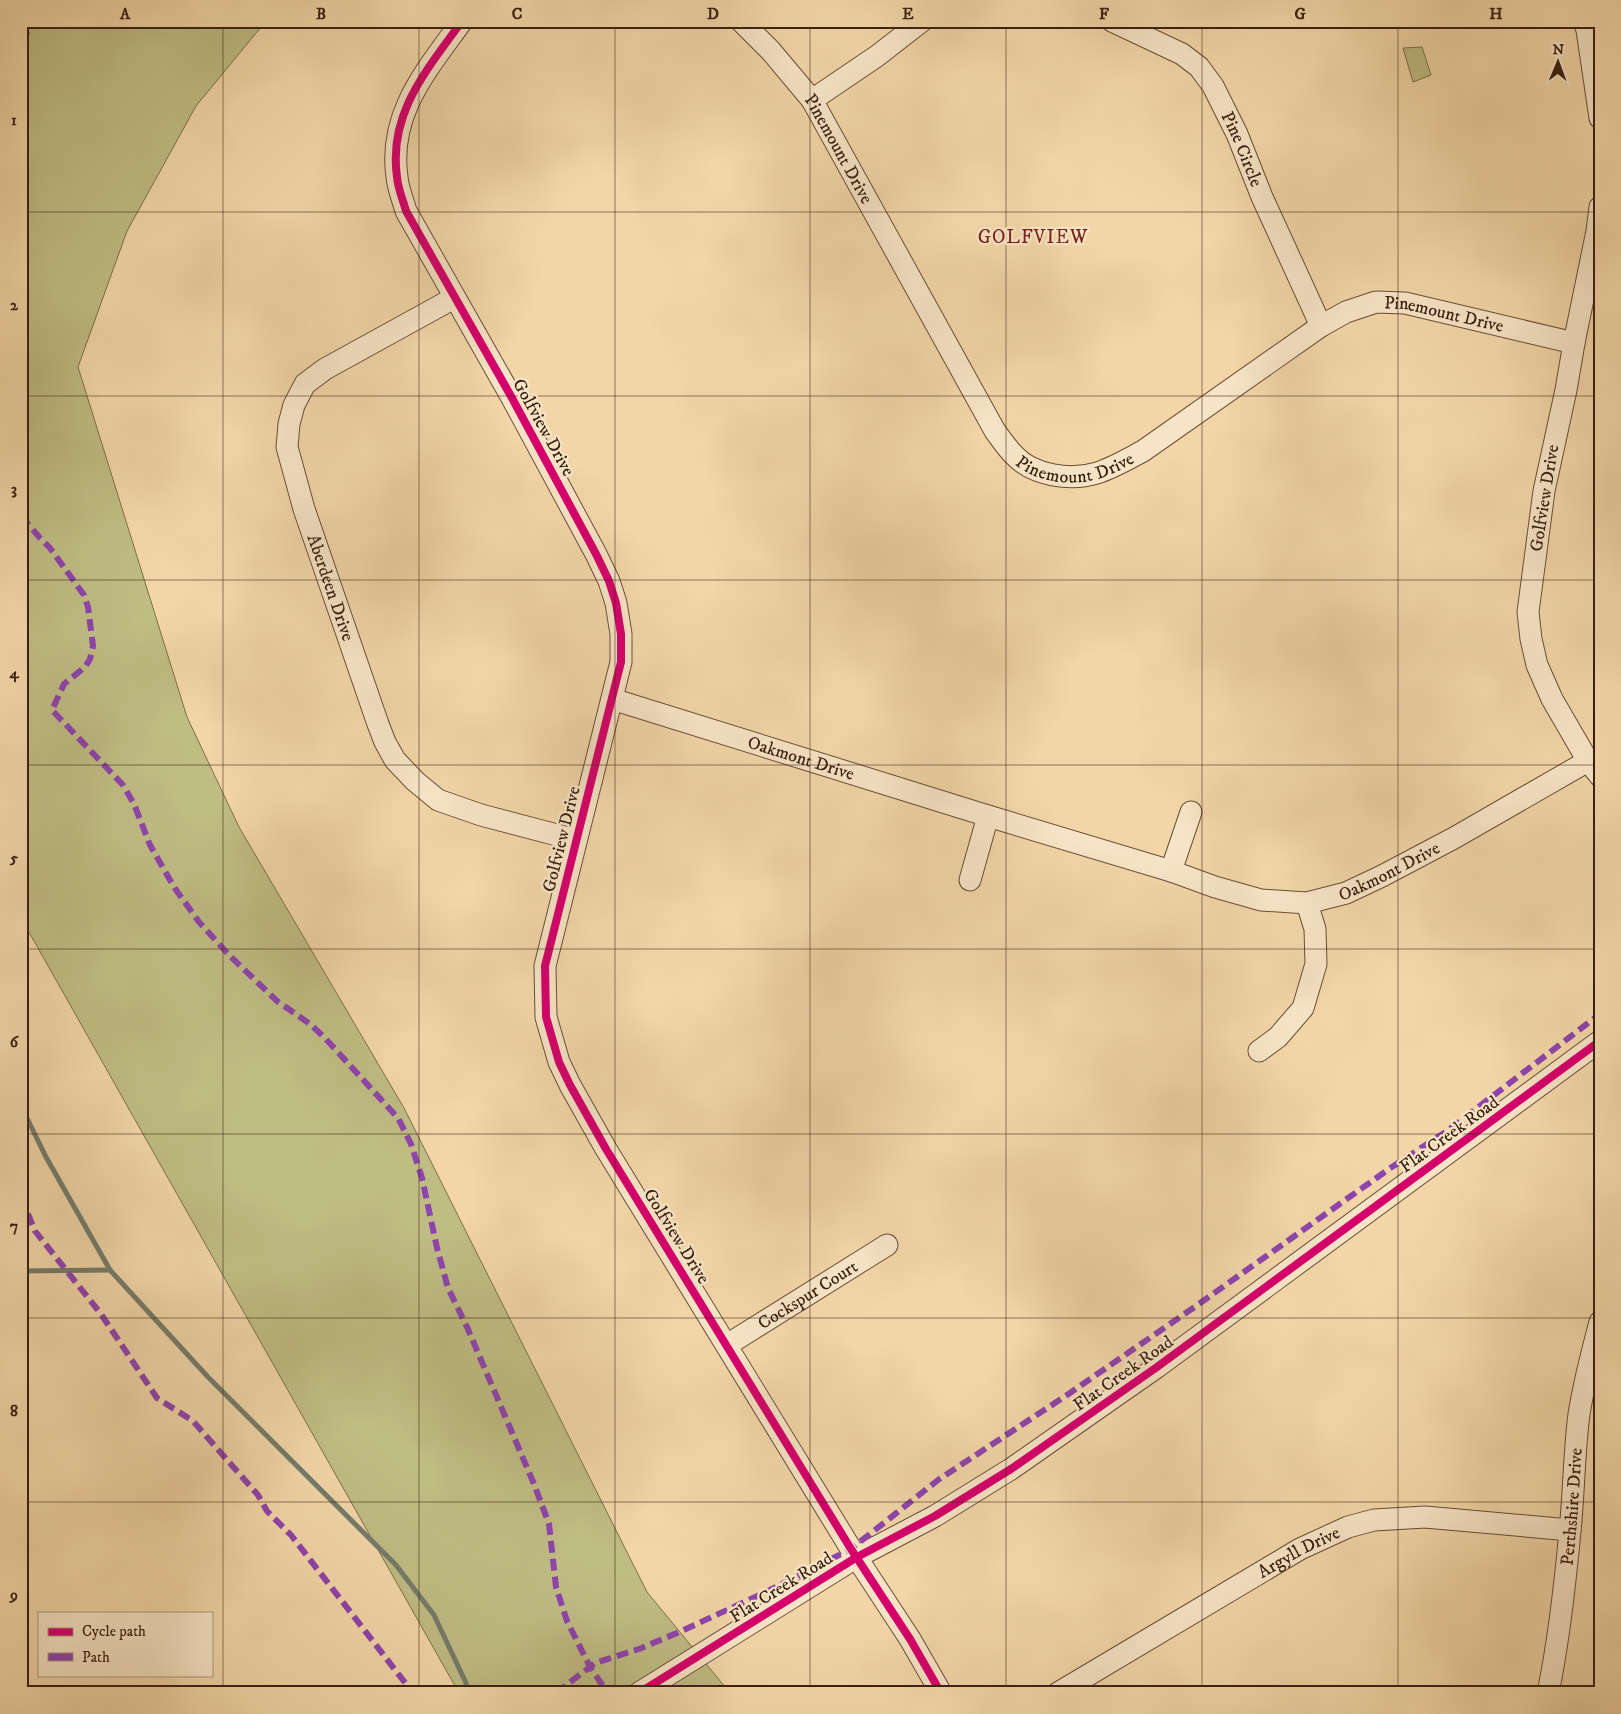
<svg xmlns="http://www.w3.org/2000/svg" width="1621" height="1714" font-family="'IM FELL DW Pica',serif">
  <rect width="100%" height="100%" fill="#f2d6a8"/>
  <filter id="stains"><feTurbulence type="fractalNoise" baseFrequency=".004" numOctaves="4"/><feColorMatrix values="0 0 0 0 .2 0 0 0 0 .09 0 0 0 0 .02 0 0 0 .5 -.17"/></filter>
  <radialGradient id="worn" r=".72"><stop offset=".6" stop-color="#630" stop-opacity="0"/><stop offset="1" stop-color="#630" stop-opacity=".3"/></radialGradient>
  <!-- green -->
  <g fill="#bfbc84" stroke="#7c6e4a">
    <path d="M21 21H266L196 106 127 231 78 367 187 717 239 827 404 1108 647 1592 730 1693H459L21 918Z"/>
    <path d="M1422 47 1431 75 1413 82 1403 48Z"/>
  </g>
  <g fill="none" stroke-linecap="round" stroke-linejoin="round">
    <!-- stream -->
    <g stroke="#757c6a" stroke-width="5">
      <path d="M21 1106 46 1157 110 1270 208 1377 396 1565 434 1615 466 1683 467 1693"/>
      <path d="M21 1271 110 1270"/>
    </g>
    <!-- minor casing -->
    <g stroke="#684e37" stroke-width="23">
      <g id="minor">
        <path d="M462 21C427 70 388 113 397 177 398 189 403 200 406 211L512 398 596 554 609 581 616 603 621 634V662L545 966 546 1017 559 1062 570 1085 606 1149 851 1549 910 1639 941 1693"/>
        <path id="s1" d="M741 21 770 50 812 100 995 431C1001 439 1007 448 1014 455 1033 476 1071 481 1097 473 1113 468 1128 459 1143 451L1321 326 1346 312 1376 302 1405 303 1574 343"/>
        <path id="s2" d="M1112 21 1182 54 1199 67 1213 86 1237 134 1262 197 1321 326"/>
        <path d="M1584 21 1587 30 1600 118"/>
        <path d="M812 100 877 56 922 21"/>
        <path d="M1600 207 1597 231 1574 343 1566 390 1544 491 1528 612 1531 639 1537 665 1552 699 1588 761 1600 776"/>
        <path id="s3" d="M454 298 325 369 305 384 294 405 289 424 287 447 304 509 378 724 385 742 395 760 415 781 438 800 481 815 576 840"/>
        <path id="s4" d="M612 699 988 816 1171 871 1215 887 1261 900 1307 903 1346 893 1382 876 1454 838 1588 761"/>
        <path d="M1171 871 1191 812"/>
        <path d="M970 880 988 816"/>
        <path d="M1259 1051 1278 1037 1303 1008 1316 964 1315 929 1307 903"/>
        <path id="s5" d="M727 1345 887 1245"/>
        <path d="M639 1693 857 1557 935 1516 1011 1469 1157 1367 1600 1041"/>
        <path id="s6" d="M1058 1693 1300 1549 1348 1527 1374 1520 1425 1517 1570 1530"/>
        <path id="s7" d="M1548 1693C1559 1640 1565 1585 1570 1531 1574 1492 1574 1453 1579 1414 1584 1383 1592 1352 1600 1322"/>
      </g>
    </g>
    <!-- minor -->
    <use href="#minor" stroke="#f7e4c6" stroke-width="21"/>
    <!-- quiet -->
    <g stroke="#8e44ad" stroke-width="6" stroke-dasharray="12 6" stroke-linecap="butt">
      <path d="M21 41 35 21"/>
      <path d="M21 516 40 538 50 548 84 595 88 607 93 646 90 659 85 667 64 684 52 710 123 785 134 804 150 845 174 887 199 922 229 955 277 1001 310 1024 324 1037 398 1118 411 1144 422 1178 437 1248 448 1288 467 1327 534 1484 549 1524 556 1587 567 1621 590 1667 603 1686 612 1693"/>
      <path d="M21 1197 35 1231 101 1314 157 1398 193 1421 258 1495 267 1511 291 1535 413 1693"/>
      <path d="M556 1693 595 1663 639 1649 677 1633 764 1593 851 1549 938 1480 1067 1395 1196 1306 1389 1169 1447 1131 1600 1014"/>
    </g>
    <!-- cycleway casing -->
    <g stroke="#f7e4c6" stroke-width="11">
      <g id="cycleway">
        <path d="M462 21C427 70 388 113 397 177 398 189 403 200 406 211L512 398 596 554 609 581 616 603 621 634V662L545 966 546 1017 559 1062 570 1085 606 1149 851 1549 910 1639 941 1693"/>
        <path d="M639 1693 857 1557 935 1516 1011 1469 1157 1367 1600 1041"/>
      </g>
    </g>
    <!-- cycleway -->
    <use href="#cycleway" stroke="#d6006c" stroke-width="8"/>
  </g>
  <!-- grid -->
  <path fill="none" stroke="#3a2011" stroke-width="1" stroke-opacity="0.55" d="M223 21V1693M419 21V1693M615 21V1693M810 21V1693M1006 21V1693M1202 21V1693M1398 21V1693M21 212H1600M21 396H1600M21 580H1600M21 765H1600M21 949H1600M21 1134H1600M21 1318H1600M21 1502H1600"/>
  <g text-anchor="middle" stroke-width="4.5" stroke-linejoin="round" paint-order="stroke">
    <!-- street labels -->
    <g font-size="18" fill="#3a2011" stroke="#f7e4c6">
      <text dy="6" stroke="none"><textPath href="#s1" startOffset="162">Pinemount Drive</textPath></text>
      <text dy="6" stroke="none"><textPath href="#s2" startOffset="192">Pine Circle</textPath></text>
      <text dy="6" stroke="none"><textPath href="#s1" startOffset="1002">Pinemount Drive</textPath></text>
      <text transform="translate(544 427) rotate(61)" y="6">Golfview Drive</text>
      <text dy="6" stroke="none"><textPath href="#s1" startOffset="582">Pinemount Drive</textPath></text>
      <text transform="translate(1544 498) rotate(-81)" y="6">Golfview Drive</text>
      <text dy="6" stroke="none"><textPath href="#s3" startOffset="386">Aberdeen Drive</textPath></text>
      <text dy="6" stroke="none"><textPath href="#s4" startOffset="198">Oakmont Drive</textPath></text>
      <text transform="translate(561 839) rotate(-76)" y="6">Golfview Drive</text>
      <text dy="6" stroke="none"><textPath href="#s4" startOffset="814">Oakmont Drive</textPath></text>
      <text transform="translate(1449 1134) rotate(-36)" y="6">Flat Creek Road</text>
      <text transform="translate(677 1236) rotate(58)" y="6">Golfview Drive</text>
      <text dy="6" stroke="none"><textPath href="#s5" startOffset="95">Cockspur Court</textPath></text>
      <text transform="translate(1123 1373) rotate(-35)" y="6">Flat Creek Road</text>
      <text dy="6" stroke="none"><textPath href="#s7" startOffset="188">Perthshire Drive</textPath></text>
      <text dy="6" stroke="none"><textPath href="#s6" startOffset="279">Argyll Drive</textPath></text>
      <text transform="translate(781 1587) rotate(-32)" y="6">Flat Creek Road</text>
    </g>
    <!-- neighbourhood labels -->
    <g font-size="19" letter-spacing="1" fill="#7a1f14" stroke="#f7e4c6">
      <text x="1033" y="243">GOLFVIEW</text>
    </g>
  </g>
  <!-- margin -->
  <rect width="1621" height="1714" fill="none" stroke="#f2d6a8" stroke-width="55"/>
  <!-- legend -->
  <rect x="38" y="1612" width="175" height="65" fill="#f7e4c6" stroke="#ab967e"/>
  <rect x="48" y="1628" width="25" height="8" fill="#d6006c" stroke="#ab967e"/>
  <text x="82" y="1636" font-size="15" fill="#3a2011">Cycle path</text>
  <rect x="48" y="1653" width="25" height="8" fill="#8e44ad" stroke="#ab967e"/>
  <text x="82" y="1662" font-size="15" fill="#3a2011">Path</text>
  <!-- north arrow -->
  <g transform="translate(1558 62) rotate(1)" stroke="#f7e4c6" stroke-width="4" paint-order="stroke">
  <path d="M0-4L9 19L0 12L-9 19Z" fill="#3a2011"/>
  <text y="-8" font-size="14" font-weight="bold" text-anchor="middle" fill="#3a2011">N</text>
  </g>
  <rect x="28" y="28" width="1566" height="1658" fill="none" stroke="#3a2011" stroke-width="2"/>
  <g font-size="16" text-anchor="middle" font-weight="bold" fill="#3a2011">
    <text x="125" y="19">A</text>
    <text x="321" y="19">B</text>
    <text x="517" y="19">C</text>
    <text x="713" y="19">D</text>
    <text x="908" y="19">E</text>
    <text x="1104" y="19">F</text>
    <text x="1300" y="19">G</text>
    <text x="1496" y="19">H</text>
    <text x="14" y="125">1</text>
    <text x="14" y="310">2</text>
    <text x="14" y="494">3</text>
    <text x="14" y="678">4</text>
    <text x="14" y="863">5</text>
    <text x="14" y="1047">6</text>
    <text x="14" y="1231">7</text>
    <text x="14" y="1416">8</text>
    <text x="14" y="1600">9</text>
  </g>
  <rect width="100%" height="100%" filter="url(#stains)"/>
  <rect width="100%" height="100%" fill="url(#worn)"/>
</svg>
